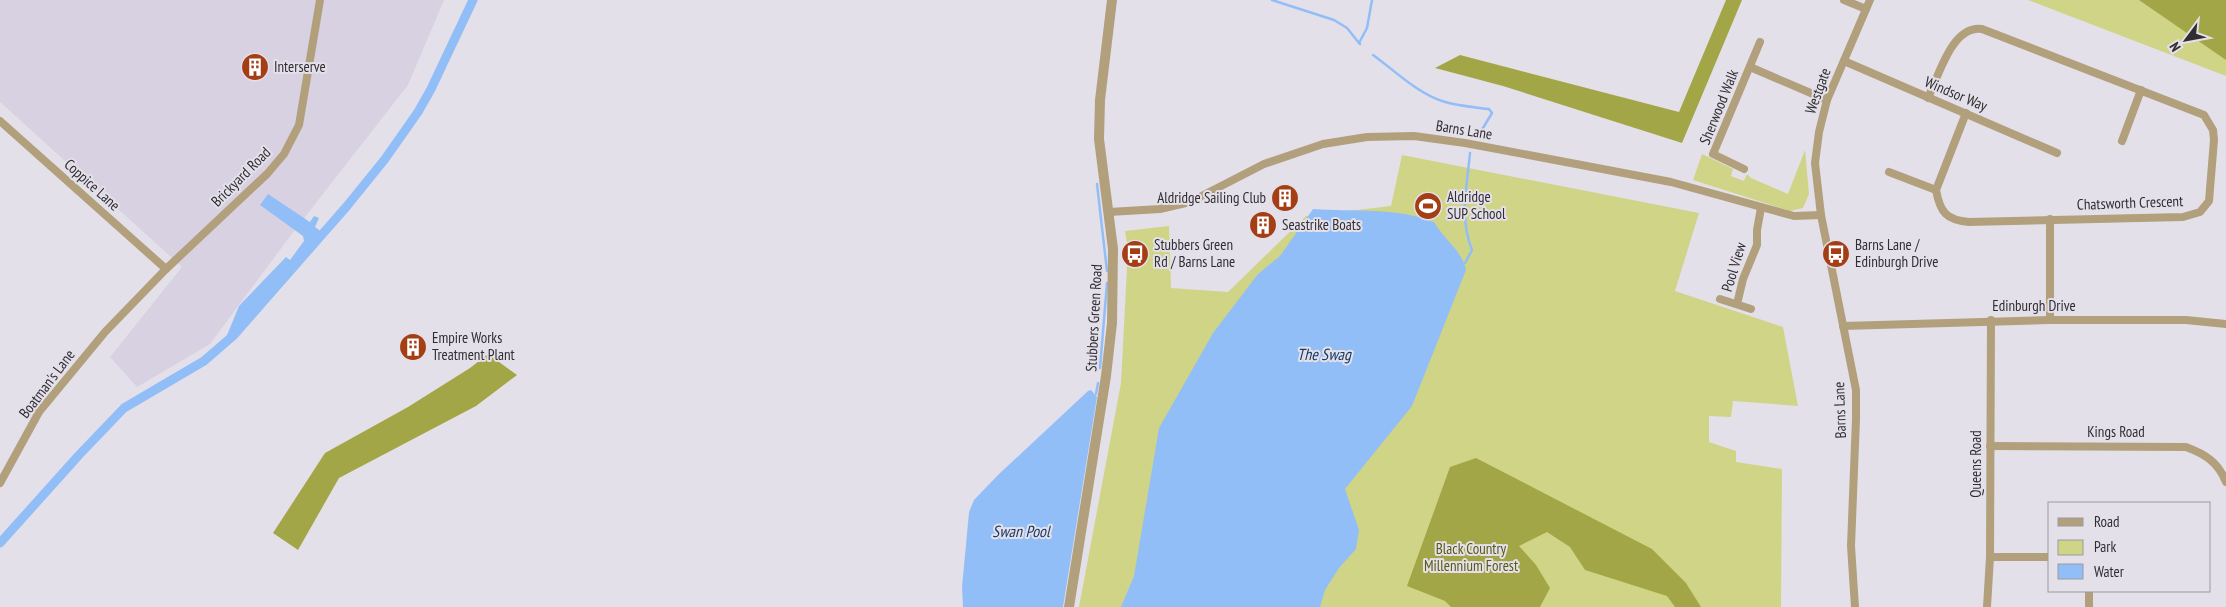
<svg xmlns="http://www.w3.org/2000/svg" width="2226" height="607" font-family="'PT Sans Narrow',sans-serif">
  <rect width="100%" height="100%" fill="#e4e0ea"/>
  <!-- built -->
  <path fill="#d7d1e2" d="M0 0H444L408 85 291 235 210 344 137 387 110 357 182 267 0 102Z"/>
  <!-- green -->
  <g fill="#d0d486">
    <path d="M2028 0H2207L2226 7V76Z"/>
    <path d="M1805 150 1809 194 1803 208 1790 211 1693 180 1702 154 1733 169 1731 176 1744 181 1747 174 1751 178 1788 194Z"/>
    <path d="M1402 155 1699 213 1675 291 1783 327 1798 406 1733 401 1731 417 1709 416V442L1736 451V462L1782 469 1781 607H1079L1121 383 1128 249 1125 231 1169 226 1171 288 1228 292 1306 216 1391 206Z"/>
  </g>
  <!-- forest -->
  <g fill="#a3a646">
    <path d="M1726 0H1742L1682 143 1503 86 1435 68 1460 55 1679 112Z"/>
    <path d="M2139 0H2226V60Z"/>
    <path d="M488 354 517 375 476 406 339 478 298 550 273 533 325 453 408 407 470 368Z"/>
    <path d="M1476 458 1652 549 1686 583 1701 607H1675L1667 596 1585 570 1570 547 1547 532 1519 546 1536 565 1550 588 1540 607H1451L1445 601 1407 586 1450 467Z"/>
  </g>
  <!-- water -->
  <g fill="#92bef8">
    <path d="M268 194 310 222 314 216 319 218 315 227 323 233 223 345 239 306 286 257 290 260 304 241 303 236 260 205Z"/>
    <path d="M1313 209C1354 212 1396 207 1434 222 1443 238 1463 252 1466 270L1412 406 1345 489 1359 530 1356 549 1339 568 1325 590 1320 607H1121L1134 576 1159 428 1213 333 1258 274 1280 256Z"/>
    <path d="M1091 390 1097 397 1063 607H963L962 587 969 512 974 500 998 475 1088 391Z"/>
  </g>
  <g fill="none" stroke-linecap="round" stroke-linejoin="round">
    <!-- stream -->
    <g stroke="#92bef8" stroke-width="2.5">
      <path d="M1272 0 1334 20 1347 28 1359 43"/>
      <path d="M1360 44 1359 43 1367 28 1372 0"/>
      <path d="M1373 55C1394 70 1417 93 1442 101 1457 106 1473 107 1489 109L1492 113 1480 133"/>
      <path d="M1097 184 1107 271"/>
      <path d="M1465 263 1472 250C1459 218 1467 186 1470 153"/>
      <path d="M1100 368 1107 283"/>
      <path d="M1096 394 1098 383"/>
    </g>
    <!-- canal -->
    <path stroke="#92bef8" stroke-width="9" d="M0 543 79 455 124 408 204 361 234 335 347 206 385 159 418 112 431 89 473 0"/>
    <!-- minor -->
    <g stroke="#b2a07c" stroke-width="8">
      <path d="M1844 0 1866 9"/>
      <path d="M1844 61 2057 153"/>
      <path d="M1750 67 1827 100"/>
      <path d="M1928 98C1939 75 1952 25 1982 29L2204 115 2213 130 2214 140 2209 201 2200 212 2183 217 1969 222C1946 220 1940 212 1936 190L1966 113"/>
      <path d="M0 121 166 269"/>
      <path d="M2122 141 2141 90"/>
      <path d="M1744 169 1713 154 1760 42"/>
      <path d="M1889 172 1936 190"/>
      <path d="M1109 212 1160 209 1190 202 1264 164 1323 144 1367 137 1414 136 1465 143 1671 182 1794 216 1821 215"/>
      <path d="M2050 219V320"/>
      <path d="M1720 299 1751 309"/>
      <path d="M1737 304 1743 279 1757 245V230L1761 208"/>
      <path d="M1843 326 2050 320H2186L2226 324"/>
      <path d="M1990 446 2186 447C2205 454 2218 462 2226 482"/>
      <path d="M0 483 39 412 105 332 166 269 267 174 284 154 299 125 320 0"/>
      <path d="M1990 557H2050"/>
      <path d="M2089 591V607"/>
      <path d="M1855 607 1851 546 1856 419V390L1821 215 1815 163 1819 132 1827 100 1870 0"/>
      <path d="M1987 607 1990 557 1991 320"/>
    </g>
    <!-- tertiary -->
    <path stroke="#b2a07c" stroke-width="10" d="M1069 607 1106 376 1112 323 1113 249 1099 139 1100 100 1112 0"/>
  </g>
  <!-- icons -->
  <defs>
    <g id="building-disc" transform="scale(1.4375)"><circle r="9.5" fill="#a43e14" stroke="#e4e0ea"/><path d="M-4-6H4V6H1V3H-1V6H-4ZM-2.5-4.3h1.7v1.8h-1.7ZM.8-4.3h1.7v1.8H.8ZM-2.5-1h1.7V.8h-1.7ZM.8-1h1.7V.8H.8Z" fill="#fff"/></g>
    <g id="stadium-disc" transform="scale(1.4375)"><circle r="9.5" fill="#a43e14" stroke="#e4e0ea"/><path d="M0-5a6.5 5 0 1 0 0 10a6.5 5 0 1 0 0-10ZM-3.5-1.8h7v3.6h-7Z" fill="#fff"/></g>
    <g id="bus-disc" transform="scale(1.4375)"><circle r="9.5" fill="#a43e14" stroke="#e4e0ea"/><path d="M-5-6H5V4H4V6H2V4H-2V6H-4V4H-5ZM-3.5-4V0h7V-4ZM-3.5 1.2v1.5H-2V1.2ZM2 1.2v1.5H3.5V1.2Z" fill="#fff"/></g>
  </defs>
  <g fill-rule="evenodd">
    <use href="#building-disc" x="255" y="67"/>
    <use href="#building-disc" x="1285" y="198"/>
    <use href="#stadium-disc" x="1428" y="206"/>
    <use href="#building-disc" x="1263" y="225"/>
    <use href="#bus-disc" x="1135" y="254"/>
    <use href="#bus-disc" x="1836" y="254"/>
    <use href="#building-disc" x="413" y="347"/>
  </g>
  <g text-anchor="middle" stroke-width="4" stroke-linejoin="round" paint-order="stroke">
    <!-- poi labels -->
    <g font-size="15" fill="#302e32" stroke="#e4e0ea" text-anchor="start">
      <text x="274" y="72">Interserve</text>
      <text x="1447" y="202">Aldridge<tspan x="1447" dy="17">SUP School</tspan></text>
      <text x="1266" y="203" text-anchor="end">Aldridge Sailing Club</text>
      <text x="1282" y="230">Seastrike Boats</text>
      <text x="1154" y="250">Stubbers Green<tspan x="1154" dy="17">Rd / Barns Lane</tspan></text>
      <text x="1855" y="250">Barns Lane /<tspan x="1855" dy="17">Edinburgh Drive</tspan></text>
      <text x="432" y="343">Empire Works<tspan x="432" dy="17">Treatment Plant</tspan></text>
    </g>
    <!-- street labels -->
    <g font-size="15" fill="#302e32" stroke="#e4e0ea">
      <text transform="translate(1818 91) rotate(-70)" y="5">Westgate</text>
      <text transform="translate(1956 94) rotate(23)" y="5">Windsor Way</text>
      <text transform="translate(1719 107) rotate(-68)" y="5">Sherwood Walk</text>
      <text transform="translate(1464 130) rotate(9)" y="5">Barns Lane</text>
      <text transform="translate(241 177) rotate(-45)" y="5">Brickyard Road</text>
      <text transform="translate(92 185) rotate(42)" y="5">Coppice Lane</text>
      <text transform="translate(2130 203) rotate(-2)" y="5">Chatsworth Crescent</text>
      <text transform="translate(1734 267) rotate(-73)" y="5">Pool View</text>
      <text x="2034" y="311">Edinburgh Drive</text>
      <text transform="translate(1094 318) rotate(-87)" y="5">Stubbers Green Road</text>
      <text transform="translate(47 384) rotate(-53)" y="5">Boatman's Lane</text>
      <text transform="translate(1840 410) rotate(-92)" y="5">Barns Lane</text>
      <text x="2116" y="437">Kings Road</text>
      <text transform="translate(1976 464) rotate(-90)" y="5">Queens Road</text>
    </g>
    <!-- park labels -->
    <g font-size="15" fill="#585912" stroke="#e4e0ea">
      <text x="1471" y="554">Black Country<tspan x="1471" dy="17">Millennium Forest</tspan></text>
    </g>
    <!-- water labels -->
    <g font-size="16" font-style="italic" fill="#153a67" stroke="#e4e0ea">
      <text x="1324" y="360">The Swag</text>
      <text x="1021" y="537">Swan Pool</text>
    </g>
  </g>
  <!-- legend -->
  <rect x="2048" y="502" width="162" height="90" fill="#e4e0ea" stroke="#9c99a0"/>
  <rect x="2058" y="518" width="25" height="8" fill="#b2a07c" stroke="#9c99a0"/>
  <text x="2094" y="527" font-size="15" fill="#302e32">Road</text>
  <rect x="2058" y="540" width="25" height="15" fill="#d0d486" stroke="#9c99a0"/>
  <text x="2094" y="552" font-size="15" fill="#302e32">Park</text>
  <rect x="2058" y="564" width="25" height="15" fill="#92bef8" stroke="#9c99a0"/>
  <text x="2094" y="577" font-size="15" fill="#302e32">Water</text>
  <!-- north arrow -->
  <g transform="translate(2186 40) rotate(238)" stroke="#e4e0ea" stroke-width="4" paint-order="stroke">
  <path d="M0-4L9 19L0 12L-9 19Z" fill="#302e32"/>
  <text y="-8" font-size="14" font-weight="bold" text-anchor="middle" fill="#302e32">N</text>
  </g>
</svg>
